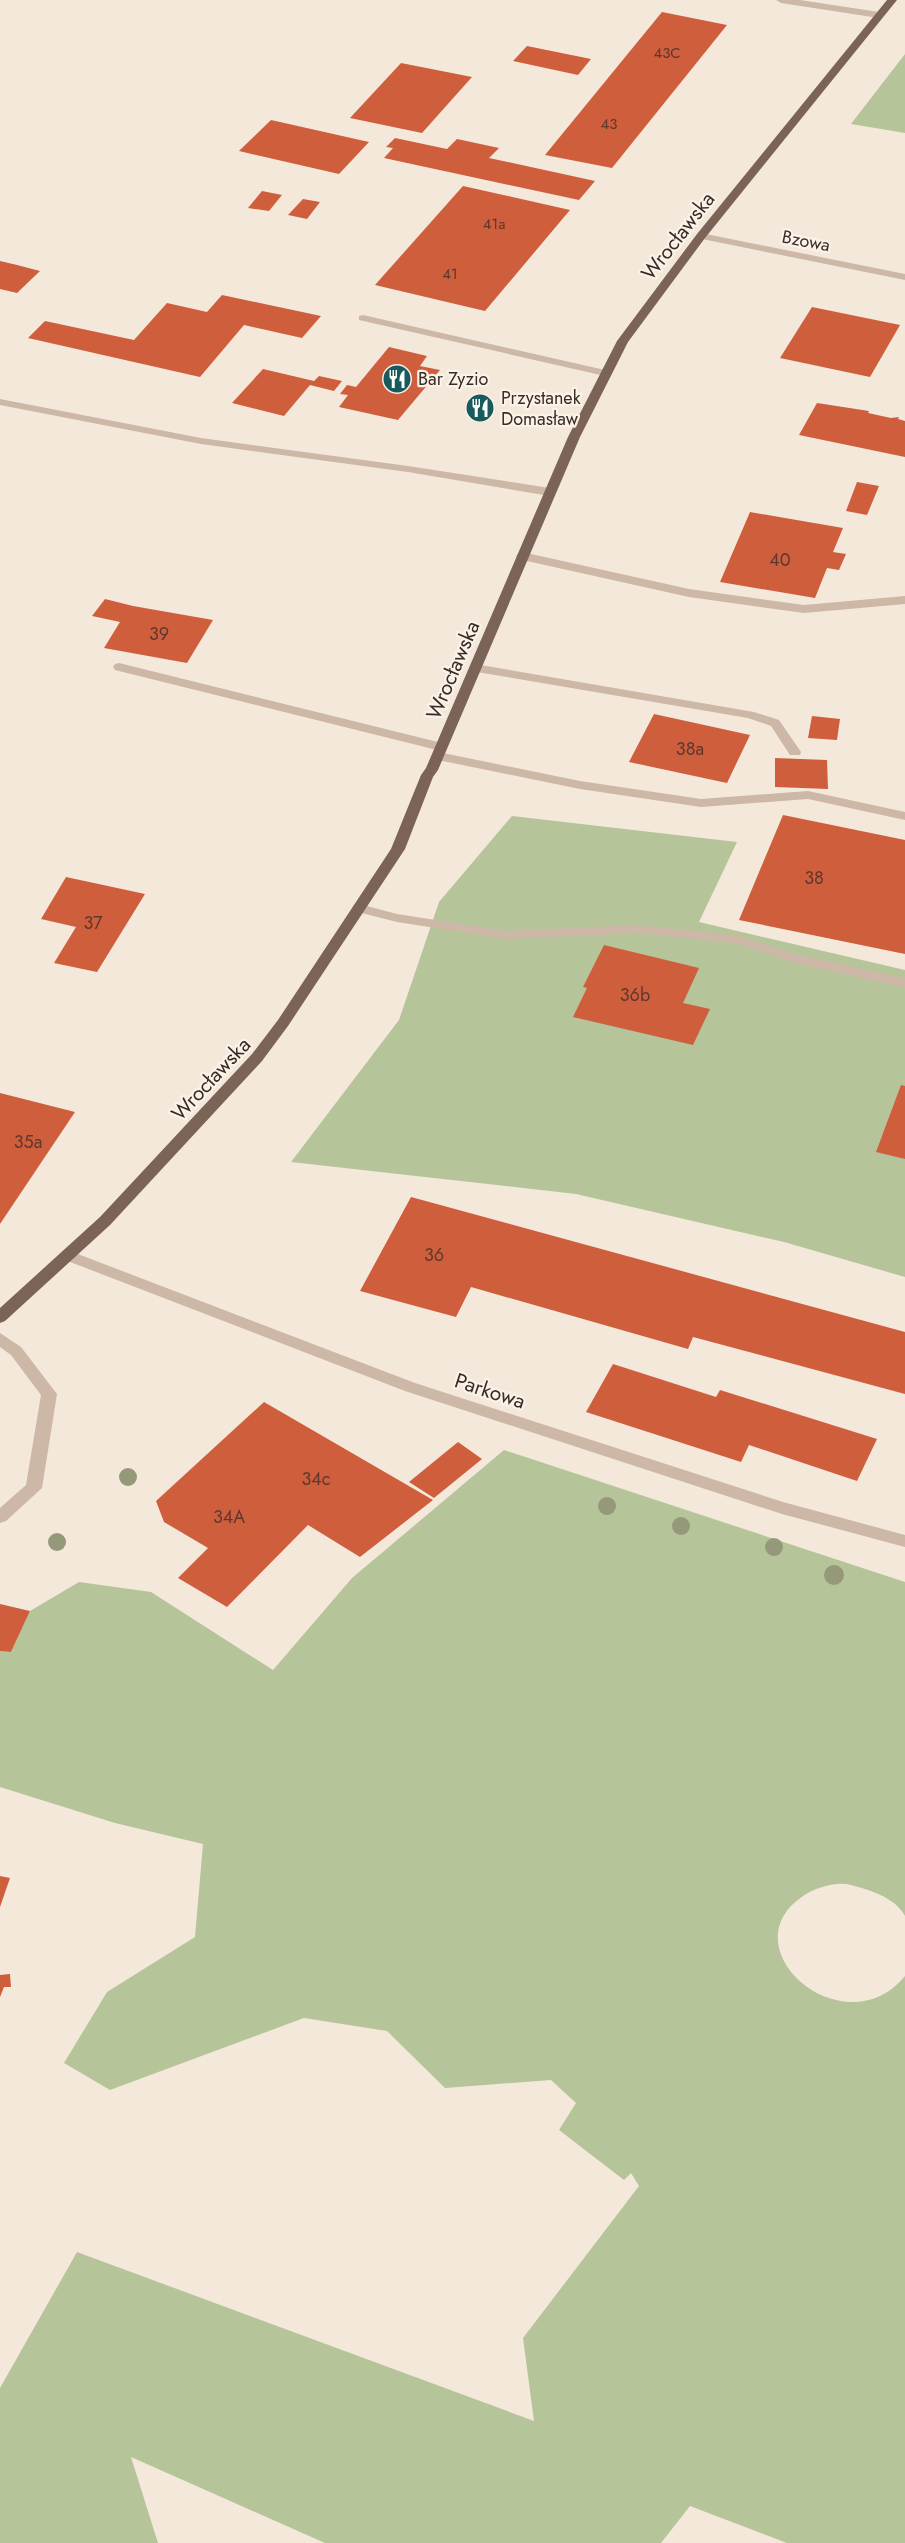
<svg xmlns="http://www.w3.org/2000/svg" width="905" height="2543" font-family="Jost,sans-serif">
  <rect width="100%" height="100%" fill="#f4e8db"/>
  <!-- green -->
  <g fill="#b6c499">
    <path d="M905 54V133L851 124Z"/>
    <path d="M512 816 737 842 699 922 905 970V1277L784 1242 576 1194 291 1162 399 1020 439 902Z"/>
    <path d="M504 1450 905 1582V1916C895 1897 869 1890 851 1885 836 1881 815 1888 803 1896 726 1948 844 2050 905 1976V2543H787L690 2506 661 2543H325L131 2457 158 2543H0V2388L77 2252 534 2421 523 2338 639 2186 631 2173 624 2180 559 2130 576 2103 551 2080 445 2088 387 2031 304 2018 110 2090 64 2063 107 1992 195 1937 203 1844 115 1823 0 1787V1651L11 1652 30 1611 79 1582 151 1592 273 1670 352 1578Z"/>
  </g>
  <!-- building -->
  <g fill="#cf5e3d">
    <path d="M662 12 727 25 612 168 545 155Z"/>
    <path d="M527 46 591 59 578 75 513 61Z"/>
    <path d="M401 63 472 77 422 133 350 118Z"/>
    <path d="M271 120 369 142 339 174 239 151Z"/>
    <path d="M395 138 447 149 457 139 499 148 489 158 595 181 579 200 384 158 393 148 386 147Z"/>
    <path d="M463 186 570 210 485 311 375 285Z"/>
    <path d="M262 191 282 195 269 211 248 208Z"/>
    <path d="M303 199 320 202 307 219 288 215Z"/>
    <path d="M0 261 17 265 40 271 17 293 0 289Z"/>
    <path d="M222 295 321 316 302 338 244 325 200 377 28 338 45 321 134 340 167 303 207 312Z"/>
    <path d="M812 307 900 325 870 377 780 358Z"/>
    <path d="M389 347 427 356 420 366 440 370 398 420 339 407 348 395 340 394 347 385 356 387Z"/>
    <path d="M263 369 314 381 319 376 342 381 334 391 310 385 284 416 232 403Z"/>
    <path d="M817 403 869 411 868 413 891 418 899 417 898 419 905 421V457L799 435Z"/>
    <path d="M857 482 879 486 867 515 846 511Z"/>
    <path d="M750 512 843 528 833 552 846 554 839 570 827 568 815 598 720 582Z"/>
    <path d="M105 599 133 606 213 620 187 663 104 648 120 622 92 616Z"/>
    <path d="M654 714 750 735 727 783 629 762Z"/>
    <path d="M812 716 840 719 837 740 808 738Z"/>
    <path d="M775 758 827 760 828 789 775 787Z"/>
    <path d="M783 815 905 840V954L739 920Z"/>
    <path d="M66 877 145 894 97 972 54 963 76 927 41 919Z"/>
    <path d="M604 945 699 968 683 1003 710 1009 693 1045 573 1017 587 988 583 987Z"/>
    <path d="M901 1085 905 1086V1159L876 1152Z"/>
    <path d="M0 1093 75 1112 0 1224Z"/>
    <path d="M411 1197 905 1332V1394L693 1337 688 1349 471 1287 456 1317 360 1291Z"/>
    <path d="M613 1364 716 1397 720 1390 877 1439 857 1481 749 1445 741 1462 586 1412Z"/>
    <path d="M264 1402 433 1500 360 1557 308 1525 227 1607 178 1578 208 1548 164 1522 156 1501Z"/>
    <path d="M458 1442 482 1459 434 1498 409 1482Z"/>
    <path d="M0 1604 30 1611 11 1652 0 1651Z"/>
    <path d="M0 1876 10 1878 0 1907Z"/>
    <path d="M10 1974 11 1987H4L0 1997V1975Z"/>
  </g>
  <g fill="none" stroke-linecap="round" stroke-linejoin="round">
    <!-- minor -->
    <g fill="#cdb7a6" fill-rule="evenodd">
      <path d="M776 0H800L879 12 884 15 879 18 781 3Z"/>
      <path d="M701 233 905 274V280L697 238 696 236Z"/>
      <path d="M363 315 605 370 611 373 605 376 359 320V316Z"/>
      <path d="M0 399 201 438 408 466 550 488 556 492 550 496 408 472 201 444 0 405Z"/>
      <path d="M522 552 689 589 804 605 905 596V604L804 613 689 597 518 559 516 556Z"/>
      <path d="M119 663 446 744 447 747 441 751 115 670 113 667 115 664Z"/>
      <path d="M475 664 754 712 779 720 801 752 800 755H790L771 726 748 718 471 671 469 668Z"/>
      <path d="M438 752 580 781 701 799 808 791 905 812V820L808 799 701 807 580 789 433 759 432 756 433 753Z"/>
      <path d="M359 904 397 914 506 931 636 925 736 935 799 955 905 978V988L796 963 735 943 636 933 506 939 397 922 354 911 352 908 354 905Z"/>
      <path d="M70 1251 415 1383 783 1502 905 1535V1547L782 1514 405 1391 65 1260 63 1256 65 1252Z"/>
      <path d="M0 1333 21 1347 57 1394 42 1488 6 1521 0 1523V1508L26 1485 41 1395 11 1355 0 1347Z"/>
    </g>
    <!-- major -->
    <path fill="#7b6357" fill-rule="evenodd" d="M887 0H897L705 238 628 342 580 437 438 770 433 777 405 849 288 1026 262 1061 110 1225 5 1321 0 1323V1308L100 1217 252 1054 278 1020 391 849 421 775 426 768 568 437 617 341 697 234Z"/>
  </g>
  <!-- trees -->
  <g fill="#959979">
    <circle cx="128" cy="1477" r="9"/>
    <circle cx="607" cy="1506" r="9"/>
    <circle cx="681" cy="1526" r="9"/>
    <circle cx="57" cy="1542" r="9"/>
    <circle cx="774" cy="1547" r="9"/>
    <circle cx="834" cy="1575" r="10"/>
  </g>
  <!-- icons -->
  <defs>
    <g id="restaurant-disc" transform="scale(1.5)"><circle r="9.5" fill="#195a5d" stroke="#fbf2e8"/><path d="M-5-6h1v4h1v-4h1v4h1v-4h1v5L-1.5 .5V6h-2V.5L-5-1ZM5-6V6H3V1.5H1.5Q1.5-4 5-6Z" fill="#fff"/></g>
  </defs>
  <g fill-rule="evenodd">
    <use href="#restaurant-disc" x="397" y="379"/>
    <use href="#restaurant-disc" x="480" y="408"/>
  </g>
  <g text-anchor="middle" stroke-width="4.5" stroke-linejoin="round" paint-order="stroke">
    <!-- far-number labels -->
    <g font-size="15" fill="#5e382c">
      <text x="667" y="58">43C</text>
      <text x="609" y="129">43</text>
      <text x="494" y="229">41a</text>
      <text x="450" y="279">41</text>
    </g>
    <!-- far-street labels -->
    <g font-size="18" fill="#382c27" stroke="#fbf2e8">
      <text transform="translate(806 241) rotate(11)" y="6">Bzowa</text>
    </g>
    <!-- far-poi labels -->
    <g font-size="18" fill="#382c27" stroke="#fbf2e8" text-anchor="start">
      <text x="418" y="385">Bar Zyzio</text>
      <text x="501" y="404">Przystanek<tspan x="501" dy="21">Domasław</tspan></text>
    </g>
    <!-- number labels -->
    <g font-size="18" fill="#5e382c">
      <text x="780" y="566">40</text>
      <text x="159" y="640">39</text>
      <text x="690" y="755">38a</text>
      <text x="814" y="884">38</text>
      <text x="93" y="929">37</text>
      <text x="635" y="1001">36b</text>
      <text x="28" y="1148">35a</text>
      <text x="434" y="1261">36</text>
      <text x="316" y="1485">34c</text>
      <text x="229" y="1523">34A</text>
    </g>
    <!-- street labels -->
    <g font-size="21" fill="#382c27" stroke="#fbf2e8">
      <text transform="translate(678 236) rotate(-52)" y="7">Wrocławska</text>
      <text transform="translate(453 670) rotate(-67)" y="7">Wrocławska</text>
      <text transform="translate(211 1079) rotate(-47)" y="7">Wrocławska</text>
      <text transform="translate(490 1391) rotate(18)" y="7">Parkowa</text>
    </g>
  </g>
</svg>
